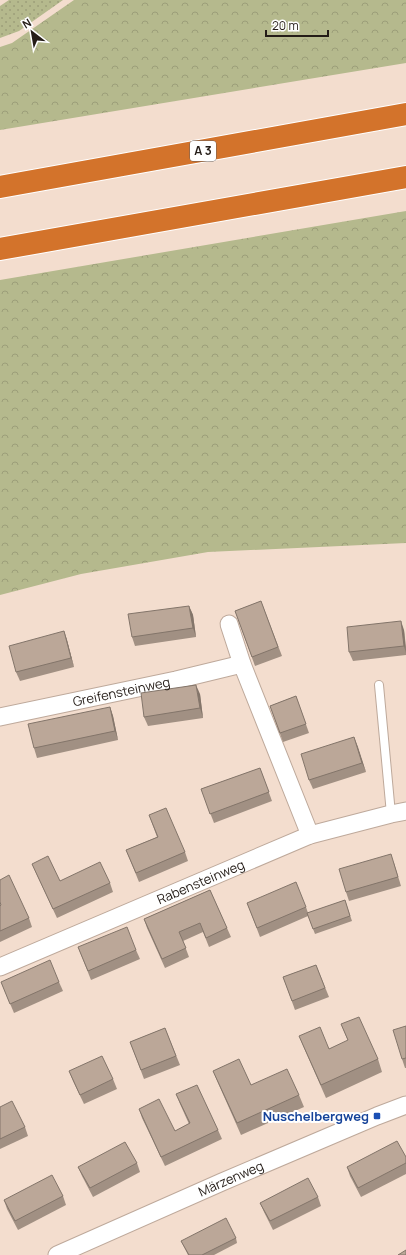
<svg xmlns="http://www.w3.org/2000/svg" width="406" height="1255" font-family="Manrope,sans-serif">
  <defs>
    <pattern id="grass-dots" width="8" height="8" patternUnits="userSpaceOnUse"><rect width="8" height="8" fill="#b5b98d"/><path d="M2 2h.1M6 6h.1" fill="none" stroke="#9c9e79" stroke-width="1.8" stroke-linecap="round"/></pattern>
    <pattern id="forest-crowns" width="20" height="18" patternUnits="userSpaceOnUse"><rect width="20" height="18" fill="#b5b98d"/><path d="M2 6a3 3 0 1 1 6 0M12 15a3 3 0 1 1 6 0" fill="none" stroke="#9c9e79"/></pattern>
  </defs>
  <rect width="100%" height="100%" fill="#f3ddce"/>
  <!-- grass -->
  <path fill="url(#grass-dots)" d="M9 0H63L19 31 0 38V6Z"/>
  <!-- forest -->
  <g fill="url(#forest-crowns)">
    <path d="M74 0H406V63L0 130V47L12 43Z"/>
    <path d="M406 211V543L208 552 81 574 0 595V280Z"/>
  </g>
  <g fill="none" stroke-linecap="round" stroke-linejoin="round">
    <!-- lane casing -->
    <g stroke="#bea99b" stroke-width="10">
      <path id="lane" d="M379 685 391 814"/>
    </g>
    <!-- street casing -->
    <g stroke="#bea99b" stroke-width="19">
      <g id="street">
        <path d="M229 624 242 664"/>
        <path id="s1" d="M0 717 176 680 242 664 310 835"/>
        <path id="s2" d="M0 967 310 835 391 814 406 811"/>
        <path id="s3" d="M57 1255 222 1182 377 1116 406 1105"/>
      </g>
    </g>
    <!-- highway casing -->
    <g stroke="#fff" stroke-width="24">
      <g id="highway">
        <path d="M0 187 406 114"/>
        <path d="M0 249 406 177"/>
      </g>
    </g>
    <!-- lane -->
    <use href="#lane" stroke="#fff" stroke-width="8"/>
    <!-- street -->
    <use href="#street" stroke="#fff" stroke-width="17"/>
    <!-- highway -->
    <use href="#highway" stroke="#d3732b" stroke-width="22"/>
  </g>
  <!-- wall -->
  <g fill="#a19083">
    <path d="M261 601 282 656 255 666 235 611Z"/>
    <path d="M189 606 193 615 196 637 135 646 132 637Z"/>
    <path d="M404 630 406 647V655L353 661 349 652Z"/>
    <path d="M64 631 67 640 74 667 20 681 16 672Z"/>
    <path d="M200 694 203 718 148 726 144 717Z"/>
    <path d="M296 696 309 733 283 742 270 706Z"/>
    <path d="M110 707 113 716 118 740 37 758 34 748Z"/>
    <path d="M354 737 366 772 313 789 309 780Z"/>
    <path d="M260 768 272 801 214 823 201 789Z"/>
    <path d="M149 815 185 852 188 861 139 882 126 850 157 837Z"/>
    <path d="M394 863 401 886 349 901 346 892Z"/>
    <path d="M32 864 60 881 110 883 113 892 57 918 36 873Z"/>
    <path d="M0 880 29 918 32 927 0 942V906L1 905 0 904Z"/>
    <path d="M210 890 227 928 231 937 209 947 203 932 183 941 189 957 165 968 147 928 144 919Z"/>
    <path d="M345 900 352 921 315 934 308 916 260 937 247 903 306 907 308 913Z"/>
    <path d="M78 947 136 950 140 959 91 980Z"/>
    <path d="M316 965 329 997 295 1010 283 977Z"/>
    <path d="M1 982H59L63 991 14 1013Z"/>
    <path d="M341 1024 378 1059 382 1072 326 1098 304 1048 299 1036 329 1049 348 1041Z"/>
    <path d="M406 1026V1068H405L402 1059Z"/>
    <path d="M165 1028 180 1065 144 1079 130 1042Z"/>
    <path d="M69 1071 113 1079 117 1089 84 1104 73 1081Z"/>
    <path d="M213 1071 251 1085 299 1095 304 1107 241 1135 218 1083Z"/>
    <path d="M176 1094 218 1130 222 1139 165 1166 142 1118 139 1109 175 1131 189 1124 180 1104Z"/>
    <path d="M0 1107 25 1127 28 1136 0 1149Z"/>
    <path d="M406 1157V1174L361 1197 350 1176 347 1167Z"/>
    <path d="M137 1163 140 1172 93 1197 82 1176 78 1167Z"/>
    <path d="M63 1196 66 1205 18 1230 7 1209 4 1200Z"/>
    <path d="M318 1197 321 1206 273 1230 264 1212 260 1203Z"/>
    <path d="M236 1238 237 1243 214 1255H188L181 1241Z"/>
  </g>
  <!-- shaded-wall -->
  <g fill="#83756a">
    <path d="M189 606 193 615 196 637 193 628Z"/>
    <path d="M401 621 404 630 406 653 404 646Z"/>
    <path d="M64 631 67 640 74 667 71 658Z"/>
    <path d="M196 685 200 694 203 718 200 708Z"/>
    <path d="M110 707 113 716 118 740 115 731Z"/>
    <path d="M354 737 358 747 366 772 362 763Z"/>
  </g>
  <!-- building -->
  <g fill="#bba798" stroke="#83756a">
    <path d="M261 601 278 647 252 657 235 611Z"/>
    <path d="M189 606 193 628 132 637 128 614Z"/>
    <path d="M401 621 404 646 349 652 347 627Z"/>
    <path d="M64 631 71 658 16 672 9 646Z"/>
    <path d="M196 685 200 708 144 717 141 693Z"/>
    <path d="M296 696 306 724 280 733 270 706Z"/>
    <path d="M110 707 115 731 34 748 28 724Z"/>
    <path d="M354 737 362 763 309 780 301 754Z"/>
    <path d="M260 768 269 792 210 814 201 789Z"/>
    <path d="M166 808 185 852 136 873 126 850 158 837 149 815Z"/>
    <path d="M391 854 398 877 346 892 339 869Z"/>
    <path d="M48 856 60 881 100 862 110 883 53 909 32 864Z"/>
    <path d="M9 875 29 918 0 931V906L1 905 0 902V880Z"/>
    <path d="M296 882 306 907 257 928 247 903Z"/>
    <path d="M210 890 227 928 206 938 200 923 179 932 186 948 162 959 144 919Z"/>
    <path d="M345 900 350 916 313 929 307 913Z"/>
    <path d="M127 927 136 950 88 971 78 947Z"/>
    <path d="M50 960 59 982 10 1004 1 982Z"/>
    <path d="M316 965 325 988 292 1001 283 977Z"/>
    <path d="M359 1017 378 1059 321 1085 299 1036 320 1027 329 1049 348 1040 341 1024Z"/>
    <path d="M406 1026V1058L402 1059 393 1030Z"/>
    <path d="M165 1028 176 1056 141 1070 130 1042Z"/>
    <path d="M102 1056 113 1079 80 1095 69 1071Z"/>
    <path d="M239 1059 251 1085 287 1069 299 1095 237 1123 213 1071Z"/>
    <path d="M197 1085 218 1130 161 1157 139 1109 159 1099 175 1131 190 1123 176 1094Z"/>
    <path d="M12 1101 25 1127 0 1139V1107Z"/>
    <path d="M397 1141 406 1157V1163L358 1188 347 1167Z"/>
    <path d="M125 1142 137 1163 90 1188 78 1167Z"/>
    <path d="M52 1175 63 1196 15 1221 4 1200Z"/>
    <path d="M308 1178 318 1197 270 1221 260 1203Z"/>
    <path d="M226 1218 236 1238 202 1255H189L181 1241Z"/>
    <path d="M406 1250V1255H398Z"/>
  </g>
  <!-- markers -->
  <rect fill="#1a4fb4" stroke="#fff" stroke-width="1.5" x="373" y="1112" width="8" height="8" rx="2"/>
  <g text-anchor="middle" stroke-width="4" stroke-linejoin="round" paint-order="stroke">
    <!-- shield labels -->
    <rect fill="#fff" stroke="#66605d" stroke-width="1" x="190" y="141" width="26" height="20" rx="3"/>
    <g font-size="12" font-weight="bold" fill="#241c17">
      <text x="203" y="155">A 3</text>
    </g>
    <!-- street labels -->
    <g font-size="13" fill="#241c17" stroke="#fff">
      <text dy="5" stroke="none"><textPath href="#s1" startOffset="124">Greifensteinweg</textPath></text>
      <text dy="5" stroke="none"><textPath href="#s2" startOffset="218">Rabensteinweg</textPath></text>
      <text dy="5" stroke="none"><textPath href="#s3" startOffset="190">Märzenweg</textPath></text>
    </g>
    <!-- transit labels -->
    <g font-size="13" font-weight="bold" fill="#164399" stroke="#fff" text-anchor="end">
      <text x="369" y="1121">Nuschelbergweg</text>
    </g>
  </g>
  <!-- north arrow -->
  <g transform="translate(32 32) rotate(329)" stroke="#ffffff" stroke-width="3" paint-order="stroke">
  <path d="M0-3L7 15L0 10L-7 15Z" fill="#241c17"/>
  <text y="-6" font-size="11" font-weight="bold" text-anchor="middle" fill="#241c17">N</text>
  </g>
  <!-- scale -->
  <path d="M266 30v6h62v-6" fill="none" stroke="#241c17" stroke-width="2"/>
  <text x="272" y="30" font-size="12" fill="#241c17" stroke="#ffffff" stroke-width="3" paint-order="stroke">20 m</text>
</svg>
